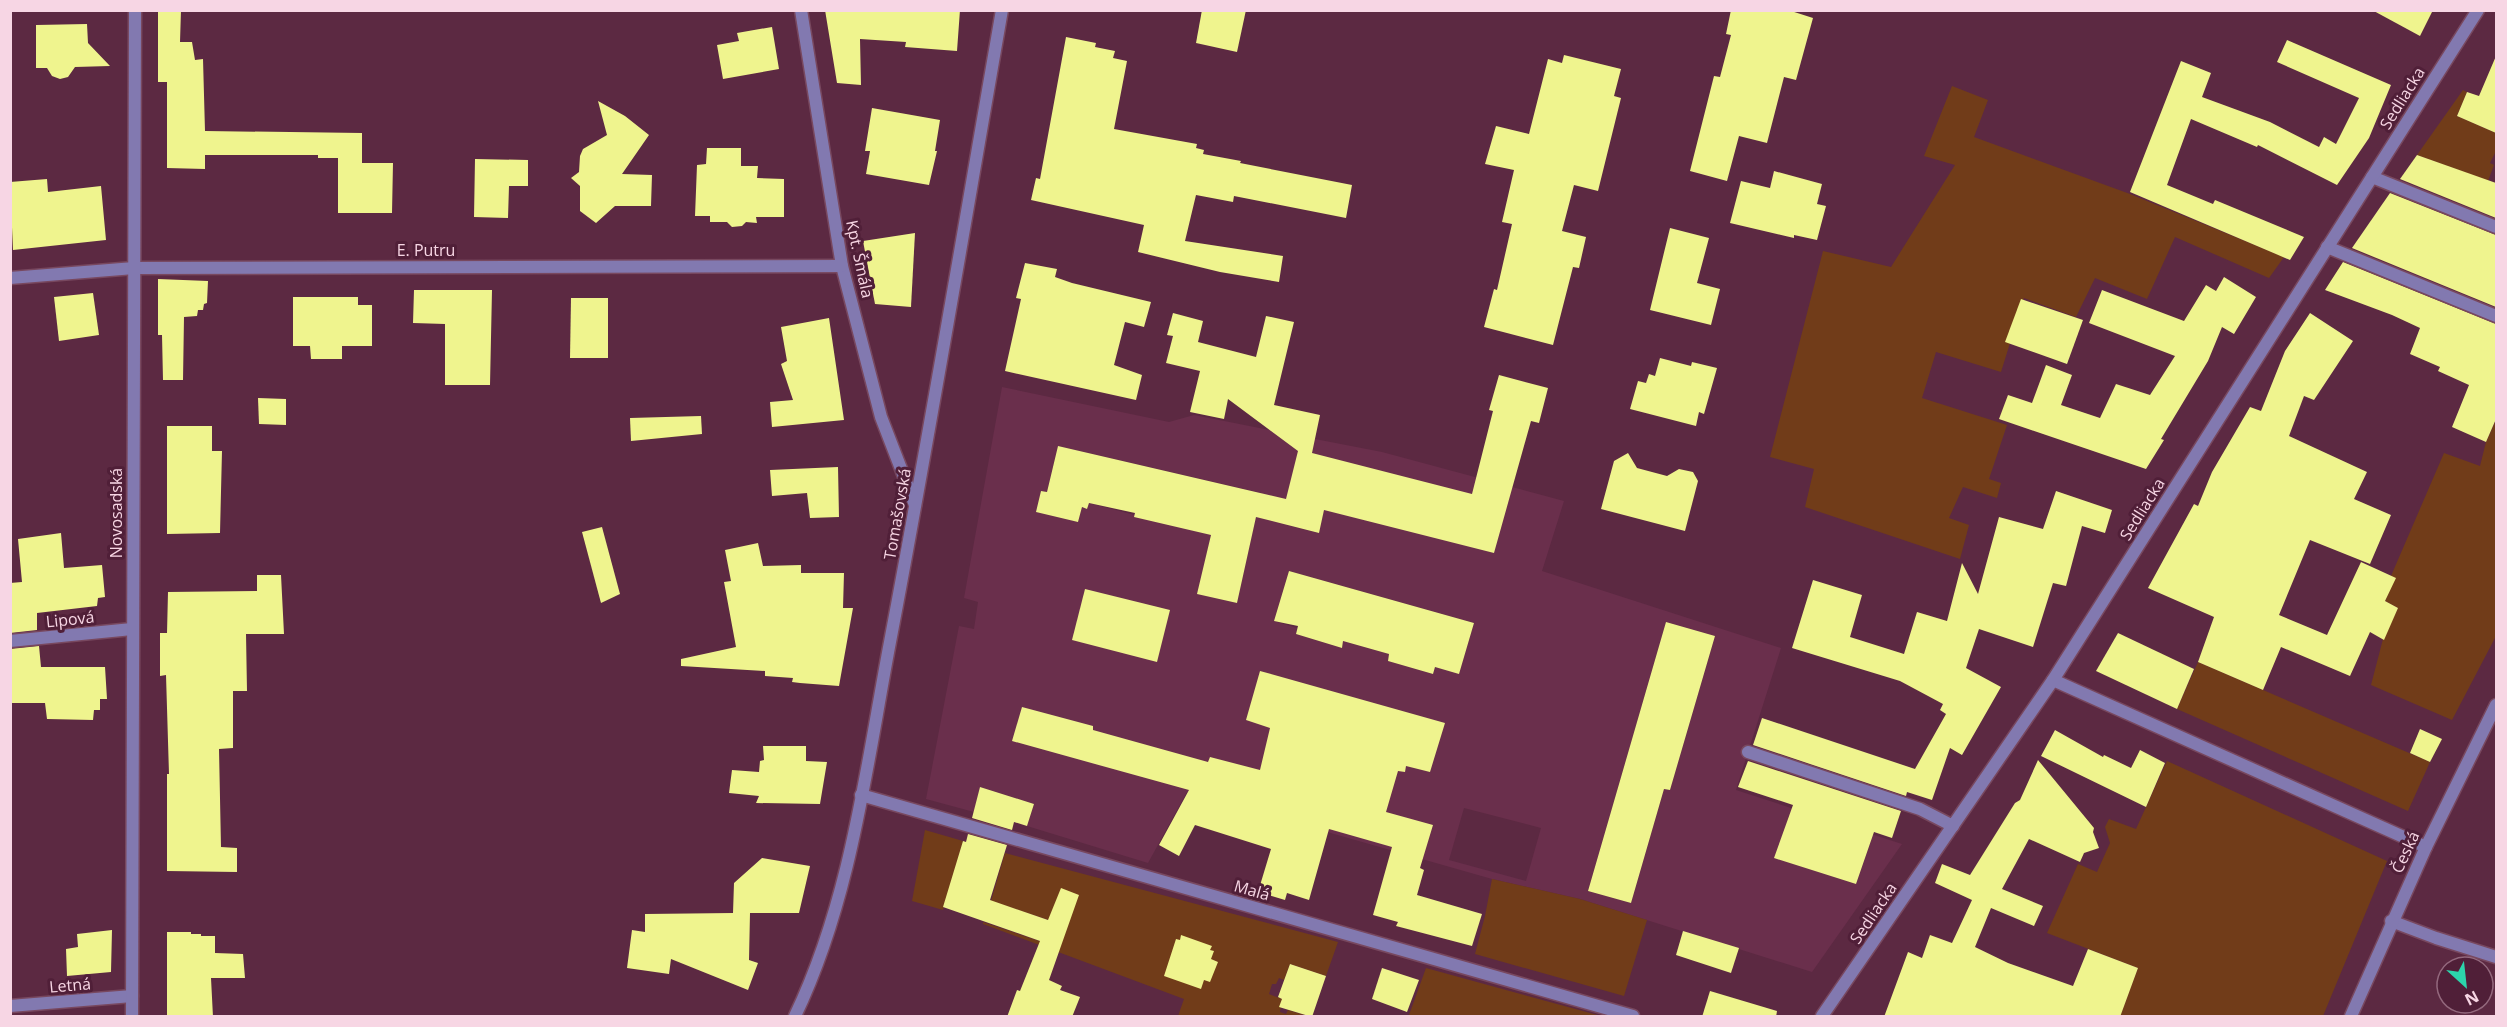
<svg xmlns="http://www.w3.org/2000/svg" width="2507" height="1027" font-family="'Open Sans',sans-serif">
  <rect width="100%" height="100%" fill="#5c2942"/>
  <!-- built -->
  <path fill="#6a2f4c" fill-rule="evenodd" d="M1002 387 1169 422 1194 415 1315 439 1382 452 1564 501 1542 571 1781 648 1736 790 1902 844 1812 972 1580 899 1492 879 1187 792 1148 863 1027 826 1034 804 980 787 974 812 926 799 959 626 974 629 978 602 964 598ZM1058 446 1261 493 1237 603 1198 594 1211 535 1089 503 1087 509 1082 507 1078 522 1037 512 1041 491 1047 492ZM1292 506 1323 514 1318 533 1287 525ZM1289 571 1474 623 1459 673 1435 667 1433 674 1388 661 1389 654 1343 641 1342 648 1296 634 1297 628 1274 621ZM1666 622 1715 636 1670 790 1664 789 1631 903 1588 891ZM1464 808 1541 828 1526 881 1449 860ZM1789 816 1871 841 1856 884 1775 858Z"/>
  <!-- green -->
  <g fill="#713c19">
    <path d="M1952 86 1988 100 1974 137 2130 194 2284 257 2269 278 2175 237 2147 299 2095 278 2076 317 2024 298 2001 372 1936 352 1922 398 2007 425 1989 479 2001 483 1997 498 1963 487 1949 518 1969 525 1960 559 1805 507 1814 469 1770 457 1823 251 1891 267 1955 165 1924 156Z"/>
    <path d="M2463 90 2467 92 2457 116 2496 133V151L2490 163 2494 165 2488 181 2417 155Z"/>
    <path d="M2496 420V636L2452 720 2371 685 2383 639 2398 608 2385 601 2395 578 2391 576 2444 453 2480 466 2486 442Z"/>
    <path d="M2198 662 2430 762 2408 811 2177 709Z"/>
    <path d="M2167 761 2387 861 2323 1016H2120L2138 968 2047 933 2078 864 2097 872 2110 843 2105 827 2109 819 2136 829Z"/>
    <path d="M925 830 963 841 943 910 912 901Z"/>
    <path d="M1005 853 1338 942 1326 976 1290 964 1284 980 1279 978 1276 984H1272L1269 994 1282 999 1280 1012 1286 1014 1288 1010 1307 1016H1178L1184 999 983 924V922L1060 948 1067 926 991 901Z"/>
    <path d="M1492 879 1580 899 1647 920 1624 996 1475 954 1485 916Z"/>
    <path d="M1426 968 1601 1016H1413L1409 1015Z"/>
  </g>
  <!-- building -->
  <g fill="#eff48e">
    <path d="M158 10H181L180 42H192L195 60 203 59 205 131 362 133V163H393L392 213H338V158H318V155H205V169L167 168V82H158Z"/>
    <path d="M825 10H960L957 51 905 47 906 42 860 39 861 85 837 83Z"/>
    <path d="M1202 10H1246L1237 52 1196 43Z"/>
    <path d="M1731 10H1788L1813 18 1796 80 1784 77 1767 143 1739 136 1727 181 1690 171 1714 76 1720 77 1731 35 1726 34Z"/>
    <path d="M2372 10H2433L2420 36Z"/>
    <path d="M87 24 88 43 110 66 75 67 68 77 60 79 52 76 47 68H36V25Z"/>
    <path d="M772 27 779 69 723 79 717 45 739 41 737 33Z"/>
    <path d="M1066 37 1096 43 1095 47 1115 51 1113 58 1127 61 1114 129 1197 144 1196 148 1204 150 1203 154 1241 161 1240 163 1352 185 1346 218 1234 196 1233 202 1196 195 1185 241 1283 256 1279 282 1220 272 1138 252 1144 225 1031 200 1036 178 1040 179Z"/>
    <path d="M2287 40 2391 85 2369 138 2337 185 2258 145 2257 147 2191 119 2167 185 2213 204 2215 200 2304 237 2290 260 2130 192 2181 61 2211 73 2202 97 2270 122 2319 147 2324 137 2336 144 2359 98 2277 62Z"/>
    <path d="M1564 55 1621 69 1614 96 1621 98 1598 191 1574 185 1562 231 1586 237 1579 268 1573 267 1553 345 1484 327 1494 289 1497 290 1512 224 1502 222 1514 170 1485 164 1496 126 1529 134 1548 59 1562 63Z"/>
    <path d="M2496 56V133L2457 116 2467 92 2479 96Z"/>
    <path d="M598 101 625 116 649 135 622 174 652 175 651 206H615L596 223 580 211V186L571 178 579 172 580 156 583 149 607 135Z"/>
    <path d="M872 108 940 120 935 151H937L929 185 866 174 870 151H865Z"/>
    <path d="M707 148H741V166H758L757 178 784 179V217H756L757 223 746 222 742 226 732 227 727 222H710V216H695L697 165 706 164Z"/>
    <path d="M2417 155 2496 183V218L2400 179Z"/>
    <path d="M475 159 528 160V186H509L508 218 474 217Z"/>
    <path d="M1774 171 1822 184 1817 204 1826 206 1817 240 1794 235V238L1730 223 1741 181 1770 188Z"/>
    <path d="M47 179 48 192 101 186 106 240 13 250 10 182Z"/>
    <path d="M2390 193 2496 235V307L2352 248Z"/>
    <path d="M1670 228 1709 238 1697 283 1720 289 1711 325 1650 310Z"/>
    <path d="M915 233 911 307 875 304 863 241Z"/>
    <path d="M2343 262 2496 324V419L2486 442 2452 427 2469 385 2438 371 2440 367 2410 354 2420 328 2392 315 2325 290Z"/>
    <path d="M1025 263 1057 269 1055 277 1072 283 1151 302 1144 327 1125 322 1114 365 1142 375 1136 400 1005 371 1021 299 1016 298Z"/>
    <path d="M2224 277 2256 297 2234 334 2222 327 2208 361 2161 439 2164 440 2146 469 1999 419 2008 395 2032 403 2046 365 2072 375 2061 405 2100 418 2116 384 2150 395 2175 356 2089 323 2102 290 2184 321 2206 285 2216 291Z"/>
    <path d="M158 279 208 281 207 303 204 304 203 310H198L197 316 184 317 183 380H163L162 335H158Z"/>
    <path d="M414 290H492L490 385H445V324L413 323Z"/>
    <path d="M93 293 99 335 59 341 54 297Z"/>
    <path d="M293 297H358V305H372V346H342V359H311L310 346H293Z"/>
    <path d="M571 298H608V358H570Z"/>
    <path d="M2021 299 2083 320 2067 364 2005 342Z"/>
    <path d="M1173 313 1203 321 1198 342 1256 357 1266 316 1294 322 1274 405 1320 415 1312 453 1472 494 1493 411 1489 410 1499 375 1548 388 1539 423 1531 421 1494 553 1324 510 1319 533 1256 517 1237 603 1197 594 1211 535 1134 517 1135 513 1089 503 1087 509 1082 507 1078 522 1036 512 1041 491 1047 492 1058 446 1286 499 1298 451 1228 399 1224 419 1190 412 1200 371 1166 363 1173 336 1167 335Z"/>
    <path d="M2310 313 2353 341 2314 400 2304 396 2289 436 2367 472 2354 499 2391 515 2370 564 2310 540 2279 615 2327 635 2361 562 2396 578 2385 601 2398 608 2384 640 2370 632 2350 676 2281 647 2263 690 2198 662 2214 617 2148 588 2194 504 2198 506 2212 472 2250 407 2261 411 2285 351Z"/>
    <path d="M829 318 844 420 772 427 770 402 793 400 781 364 787 361 781 327Z"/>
    <path d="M1660 358 1691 366 1692 362 1717 368 1704 414 1699 412 1696 426 1630 409 1638 381 1646 383 1649 374 1655 376Z"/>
    <path d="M258 398 286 399V425L259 424Z"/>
    <path d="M701 416 702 434 631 441 630 418Z"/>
    <path d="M167 426H212V451H222L220 533 167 534Z"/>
    <path d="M1628 453 1637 468 1667 476 1679 469 1693 472 1698 481 1685 531 1601 509 1614 461Z"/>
    <path d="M838 467 839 517 810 518 807 493 772 496 770 470Z"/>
    <path d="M2056 491 2112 510 2105 533 2082 526 2066 586 2053 583 2033 647 1979 629 1966 668 2001 687 1962 755 1950 748 1932 800 1907 792 1906 796 1753 745 1762 718 1915 769 1946 714 1940 710 1943 704 1900 681 1792 648 1813 580 1862 595 1850 637 1904 654 1917 612 1947 621 1962 563 1978 594 1999 517 2043 529Z"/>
    <path d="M602 527 620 594 601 603 582 532Z"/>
    <path d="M61 533 64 568 102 565 105 597 98 598 97 606 37 613V630L10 633V583L22 582 18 539Z"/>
    <path d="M758 543 763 566 801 565V573H844L843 608H853L839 686 800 683 792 682 793 678 765 676V671L681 666V659L736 647 724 582 731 581 725 550Z"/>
    <path d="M1289 571 1474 623 1459 674 1435 667 1433 674 1388 661 1389 654 1343 641 1342 648 1296 634 1298 626 1274 621Z"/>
    <path d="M257 575H281L284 634H246L247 691H233V748L219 749 221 847 237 848V872L167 871V774H169L166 675 160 676V633H167L168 592 257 591Z"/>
    <path d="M1085 589 1170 610 1157 662 1072 640Z"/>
    <path d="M1666 622 1715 636 1670 790 1664 789 1631 903 1588 891Z"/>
    <path d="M2118 633 2194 669 2177 709 2096 671Z"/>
    <path d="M39 646 41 667H105L107 699H100V710H94L93 720 47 719 45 703H10V649Z"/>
    <path d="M1260 671 1445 723 1430 772 1406 766 1405 772 1398 771 1386 812 1433 825 1420 868 1424 870 1417 895 1482 914 1472 946 1396 926 1398 922 1373 915 1392 847 1329 829 1309 900 1287 893 1285 900 1258 892 1271 849 1195 825 1179 856 1159 845 1189 790 1012 741 1022 707 1093 726V730L1208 762 1210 757 1260 770 1270 728 1246 720Z"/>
    <path d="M2420 729 2442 739 2430 762 2410 753Z"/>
    <path d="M2055 730 2103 757 2104 755 2131 768 2140 750 2165 763 2146 807 2041 756Z"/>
    <path d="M763 746H806V761L827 762 820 804 756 803 759 796 729 793 732 770 759 772 760 761 764 760Z"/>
    <path d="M2038 760 2094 828 2093 832 2099 848 2084 853 2080 862 2029 839 2002 889 2043 906 2034 926 1991 908 1975 947 2008 963 2073 986 2088 949 2138 968 2120 1017H1884L1908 952 1922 958 1930 935 1952 943 1972 900 1935 883 1942 864 1970 875 2015 803 2020 800Z"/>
    <path d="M1748 761 1901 811 1892 838 1874 832 1856 884 1774 858 1793 805 1738 787Z"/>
    <path d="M980 787 1034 804 1027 826 1014 822 1012 830 972 818Z"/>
    <path d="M968 834 1007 845 990 900 1048 920 1061 888 1079 895 1049 980 1062 986 1060 990 1080 997 1072 1017H1007L1017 990 1020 991 1040 941 943 907 963 841 966 842Z"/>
    <path d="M762 858 810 866 799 913H750L749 960 758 963 748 990 671 959 669 974 627 968 632 930 645 932V914L733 913 734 883Z"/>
    <path d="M112 930 111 972 67 976 66 949 78 947 77 934Z"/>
    <path d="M1683 931 1739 948 1731 973 1676 955Z"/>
    <path d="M167 932H191V934H201V936H215V953L243 954 245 978H211L213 1017H167Z"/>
    <path d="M1181 935 1212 946 1210 950 1214 951 1211 959 1218 962 1210 982 1204 980 1201 989 1164 976 1176 939 1180 940Z"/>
    <path d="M1290 964 1326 976 1312 1017 1279 1007 1282 999 1278 997Z"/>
    <path d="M1382 968 1419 980 1407 1012 1372 999Z"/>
    <path d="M1710 991 1777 1011 1776 1017H1702Z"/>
  </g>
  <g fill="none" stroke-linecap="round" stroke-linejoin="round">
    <!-- service casing -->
    <g stroke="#78485f" stroke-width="15">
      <g id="service">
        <path d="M2372 177 2496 227"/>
        <path d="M2327 247 2496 316"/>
        <path d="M2053 680 2426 847"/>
        <path d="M1748 752 1920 809 1953 826"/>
      </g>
    </g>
    <!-- minor casing -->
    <g stroke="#78485f" stroke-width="15">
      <g id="minor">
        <path d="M801 10 842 266 881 417 915 505"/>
        <path d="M10 278 134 268 842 266"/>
        <path d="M10 641 132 629"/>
        <path d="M861 795 1633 1016"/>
        <path d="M2391 921 2436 938 2496 957"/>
        <path d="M10 1006 132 996"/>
        <path d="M132 1016 135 10"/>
        <path d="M795 1016C851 899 866 768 890 642 930 432 965 221 1002 10"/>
        <path d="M1822 1016 2053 680 2478 10"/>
        <path d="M2351 1016 2426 847 2496 705"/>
      </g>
    </g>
    <!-- service -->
    <use href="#service" stroke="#8279b0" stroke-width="12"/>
    <!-- minor -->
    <use href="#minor" stroke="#8279b0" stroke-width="12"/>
  </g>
  <g text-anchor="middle" stroke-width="6" stroke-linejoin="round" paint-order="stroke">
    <!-- street labels -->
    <g font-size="16" fill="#f7d6e4" stroke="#501f38">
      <text transform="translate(2402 98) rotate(-58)" y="6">Sedliacka</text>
      <text x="426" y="256">E. Putru</text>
      <text transform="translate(860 259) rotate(78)" y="6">Kpt. Šmála</text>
      <text transform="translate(2142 509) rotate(-58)" y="6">Sedliacka</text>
      <text transform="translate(116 513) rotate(-90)" y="6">Novosadská</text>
      <text transform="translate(897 514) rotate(-80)" y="6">Tomašovská</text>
      <text transform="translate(70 619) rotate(-6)" y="6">Lipová</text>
      <text transform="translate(2405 852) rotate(-65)" y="6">Česká</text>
      <text transform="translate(1252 890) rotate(16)" y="6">Malá</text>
      <text transform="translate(1873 913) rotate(-56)" y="6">Sedliacka</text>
      <text transform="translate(70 985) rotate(-5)" y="6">Letná</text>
    </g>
  </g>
  <!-- border -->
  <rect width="2507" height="1027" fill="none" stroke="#f7d6e4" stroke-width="24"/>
  <!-- north arrow -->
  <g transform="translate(2465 985) rotate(153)"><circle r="28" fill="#501f38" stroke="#93687d" stroke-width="1.5"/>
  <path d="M0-4.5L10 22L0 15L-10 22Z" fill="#2cd5ab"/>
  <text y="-9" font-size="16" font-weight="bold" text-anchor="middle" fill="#f7d6e4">N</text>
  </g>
</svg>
